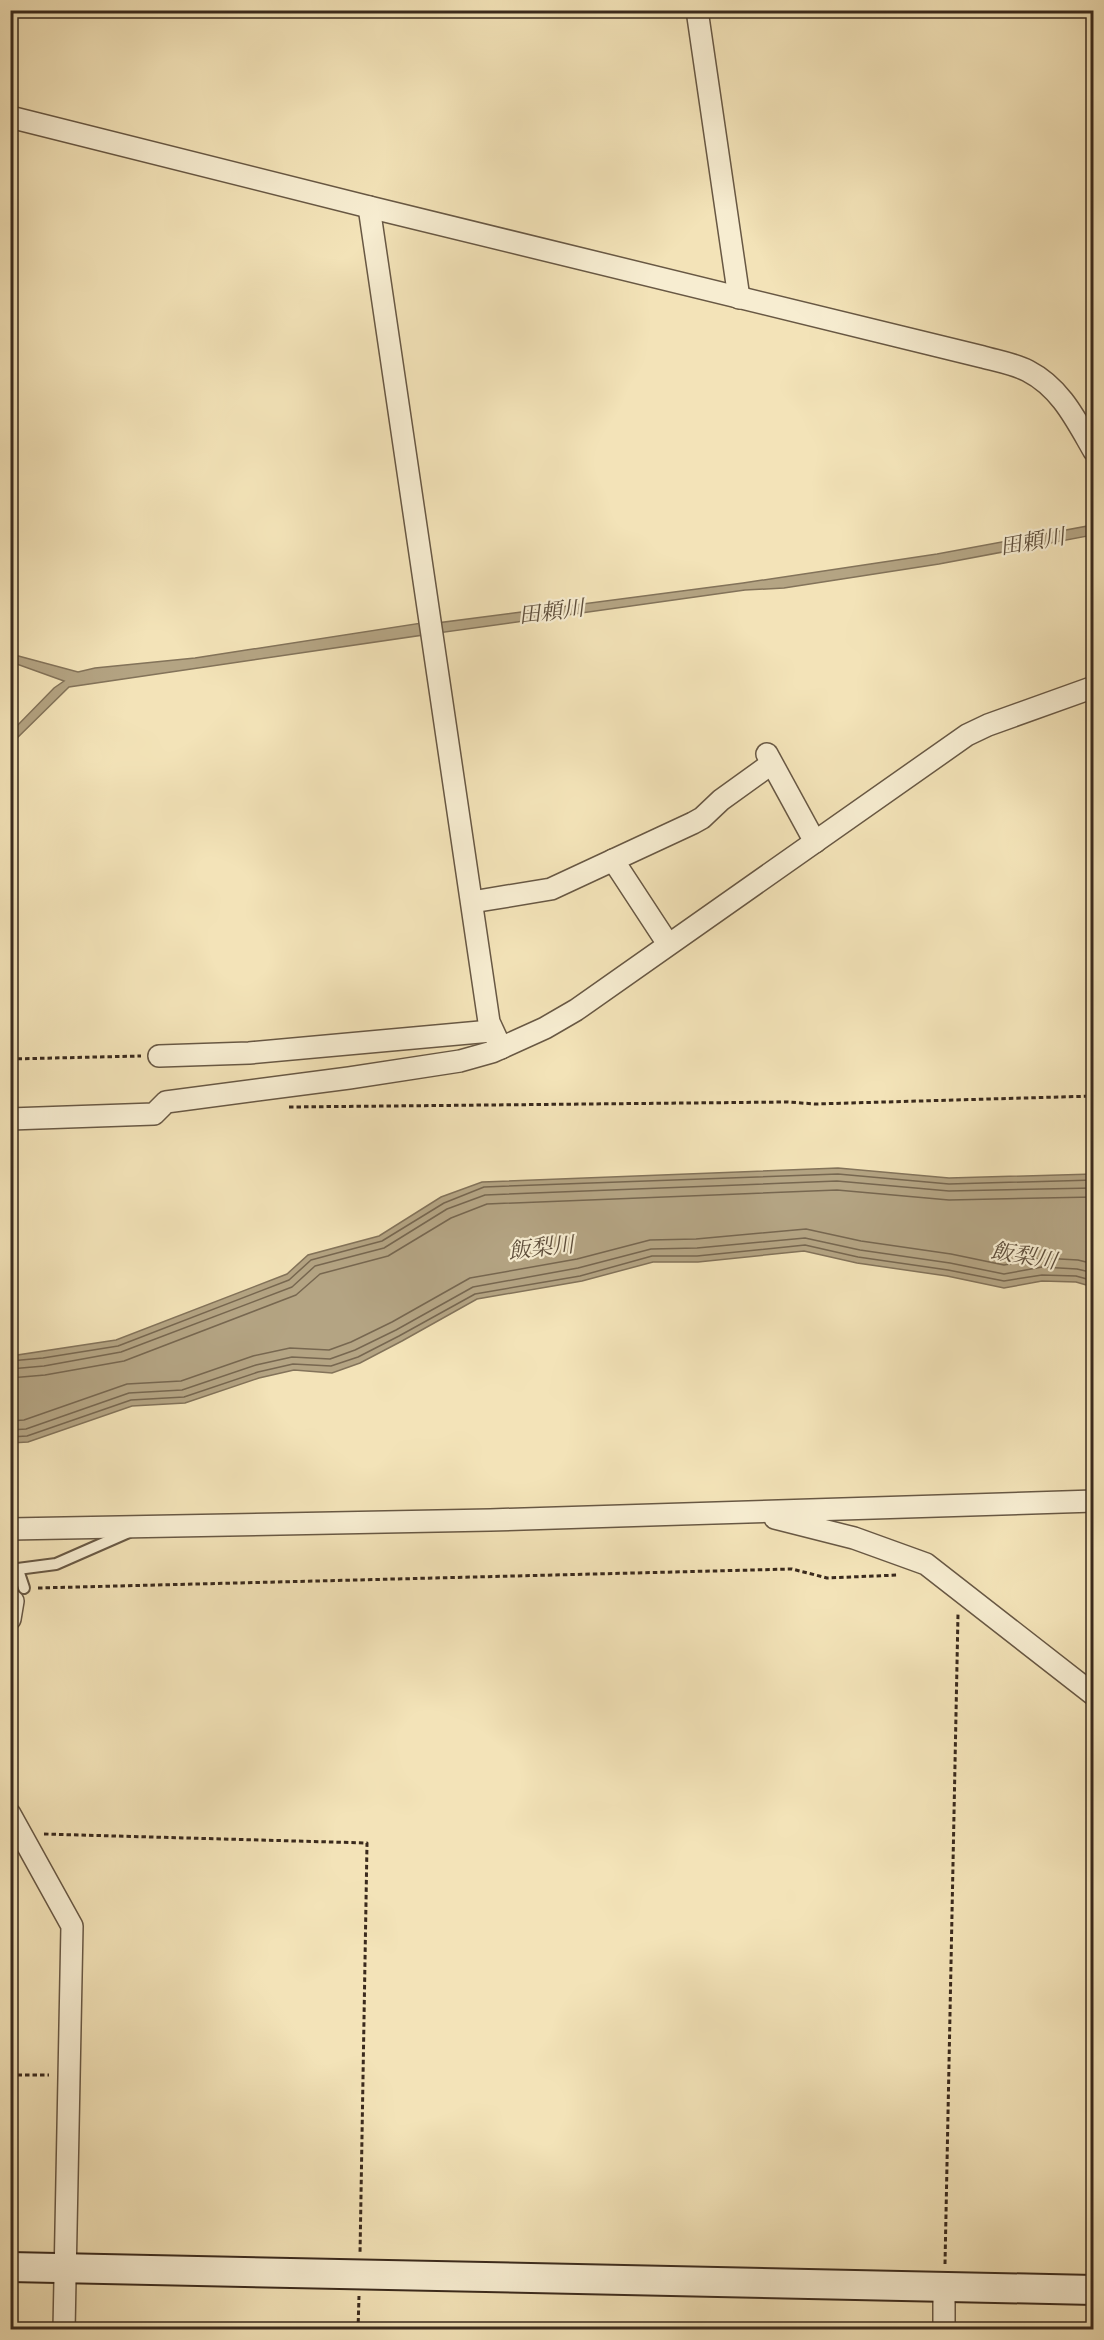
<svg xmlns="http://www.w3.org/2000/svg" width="1104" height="2340" font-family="'Gentium Book Plus','Noto Serif JP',serif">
  <rect width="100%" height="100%" fill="#f3e3b8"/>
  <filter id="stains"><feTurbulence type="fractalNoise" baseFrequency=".00333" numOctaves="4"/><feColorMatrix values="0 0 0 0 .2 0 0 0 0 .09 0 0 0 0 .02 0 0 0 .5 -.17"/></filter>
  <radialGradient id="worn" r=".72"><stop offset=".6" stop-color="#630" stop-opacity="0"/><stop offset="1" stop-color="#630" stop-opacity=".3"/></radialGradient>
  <!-- water -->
  <g fill="#b4a483" stroke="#83735a" stroke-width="1.5">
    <path d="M1093 525V535L939 564 784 588 745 590 438 633 437 623 743 583 937 554Z"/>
    <path d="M428 622 430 634 69 687 11 744V732L54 688 64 681 11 662V654L78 672 95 668 195 658Z"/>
    <path d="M838 1168 949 1178 1093 1174V1287L1076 1282 1042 1281 1004 1288 947 1276 857 1263 804 1251 698 1262H653L582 1281 477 1299 402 1341 360 1363 332 1373 294 1370 259 1378 185 1403 132 1406 28 1442 11 1443V1356L116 1340 287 1274 308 1255 379 1236 441 1197 482 1182Z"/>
  </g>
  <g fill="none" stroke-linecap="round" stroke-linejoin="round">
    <!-- shore -->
    <g stroke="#776750" stroke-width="1.5">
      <path d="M10 1361 43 1358 118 1346 289 1280 311 1260 382 1241 444 1203 484 1187 838 1174 949 1184 1094 1180"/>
      <path d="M10 1369 44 1366 121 1352 292 1287 315 1266 384 1248 447 1209 485 1195 837 1181 949 1191 1094 1188"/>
      <path d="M10 1378 45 1375 124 1361 296 1295 320 1274 388 1256 451 1218 487 1204 837 1190 949 1200 1094 1197"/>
      <path d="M10 1421 24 1420 127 1384 181 1381 253 1356 290 1348 329 1350 351 1342 392 1322 470 1278 577 1259 650 1240 696 1239 806 1229 861 1241 951 1254 1004 1265 1042 1258 1078 1260 1094 1264"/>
      <path d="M10 1430 26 1429 129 1393 182 1390 256 1365 292 1357 330 1359 355 1350 396 1330 473 1287 578 1268 651 1249 697 1248 805 1238 860 1250 950 1263 1004 1274 1042 1267 1077 1269 1094 1273"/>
      <path d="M10 1437 27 1436 131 1400 184 1397 258 1372 293 1364 331 1366 358 1357 399 1336 475 1294 580 1276 652 1256H697L805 1245 858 1257 948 1270 1004 1281 1042 1275 1076 1276 1094 1281"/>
    </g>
    <!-- lane casing -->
    <g stroke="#685844" stroke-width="14">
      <g id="lane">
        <path d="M10 1570 56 1564 129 1532"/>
        <path d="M18 1570 24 1588"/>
      </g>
    </g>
    <!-- street casing -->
    <g stroke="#685844" stroke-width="24">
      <g id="street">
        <path d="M697 10 739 298"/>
        <path d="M10 117 369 207 983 357C997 361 1015 364 1028 371 1061 388 1076 420 1094 451"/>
        <path d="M369 207 489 1022 501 1048"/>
        <path d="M767 754 815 842"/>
        <path d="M613 860 668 944"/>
        <path d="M472 902 551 889 693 823 702 818 721 800 771 764"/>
        <path d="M159 1056 249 1053 491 1031"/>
        <path d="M10 1119 154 1114 166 1102 349 1078 460 1061 492 1052 545 1028 576 1010 967 735 988 725 1094 687"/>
        <path d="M775 1518 854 1538 926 1564 1094 1695"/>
        <path d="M10 1529 490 1520 1094 1501"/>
        <path d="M10 1619 13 1601"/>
        <path d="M10 1814 72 1926 64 2330"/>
        <path d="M944 2287V2330"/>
      </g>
    </g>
    <!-- secondary casing -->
    <g stroke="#3a2a1d" stroke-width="32">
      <path id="secondary" d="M10 2267 1094 2290"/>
    </g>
    <!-- path -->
    <g stroke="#3a2a1d" stroke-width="3" stroke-dasharray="4.5 3" stroke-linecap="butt">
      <path d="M10 1059 141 1056"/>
      <path d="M289 1107 788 1102 815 1104 1094 1096"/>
      <path d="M38 1588 792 1569 827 1578 898 1575"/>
      <path d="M44 1834 367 1843 360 2254"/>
      <path d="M10 2075H49"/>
      <path d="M945 2264 958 1614"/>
      <path d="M358 2330 359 2296"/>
    </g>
    <!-- lane -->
    <use href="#lane" stroke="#f7edd1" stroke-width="10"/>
    <!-- street -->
    <use href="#street" stroke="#f7edd1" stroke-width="21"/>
    <!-- secondary -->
    <use href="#secondary" stroke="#f7edd1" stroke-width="28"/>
  </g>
  <g text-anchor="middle" stroke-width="4.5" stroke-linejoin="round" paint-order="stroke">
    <!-- water labels -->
    <g font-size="22" font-style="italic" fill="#5f4f3c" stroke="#f7edd1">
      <text transform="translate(1032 541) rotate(-10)" y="8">田頼川</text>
      <text transform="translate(551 611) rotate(-7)" y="8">田頼川</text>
      <text transform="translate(541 1247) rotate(-6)" y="8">飯梨川</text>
      <text transform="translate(1024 1255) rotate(10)" y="8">飯梨川</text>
    </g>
  </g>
  <!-- margin -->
  <rect width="1104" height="2340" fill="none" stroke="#f3e3b8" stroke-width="36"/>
  <rect x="12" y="12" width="1080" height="2316" fill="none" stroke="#3a2a1d" stroke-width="3"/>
  <rect x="18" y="18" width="1068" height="2304" fill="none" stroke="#3a2a1d" stroke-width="1.5"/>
  <rect width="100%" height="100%" filter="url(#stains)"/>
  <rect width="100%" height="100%" fill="url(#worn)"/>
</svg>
